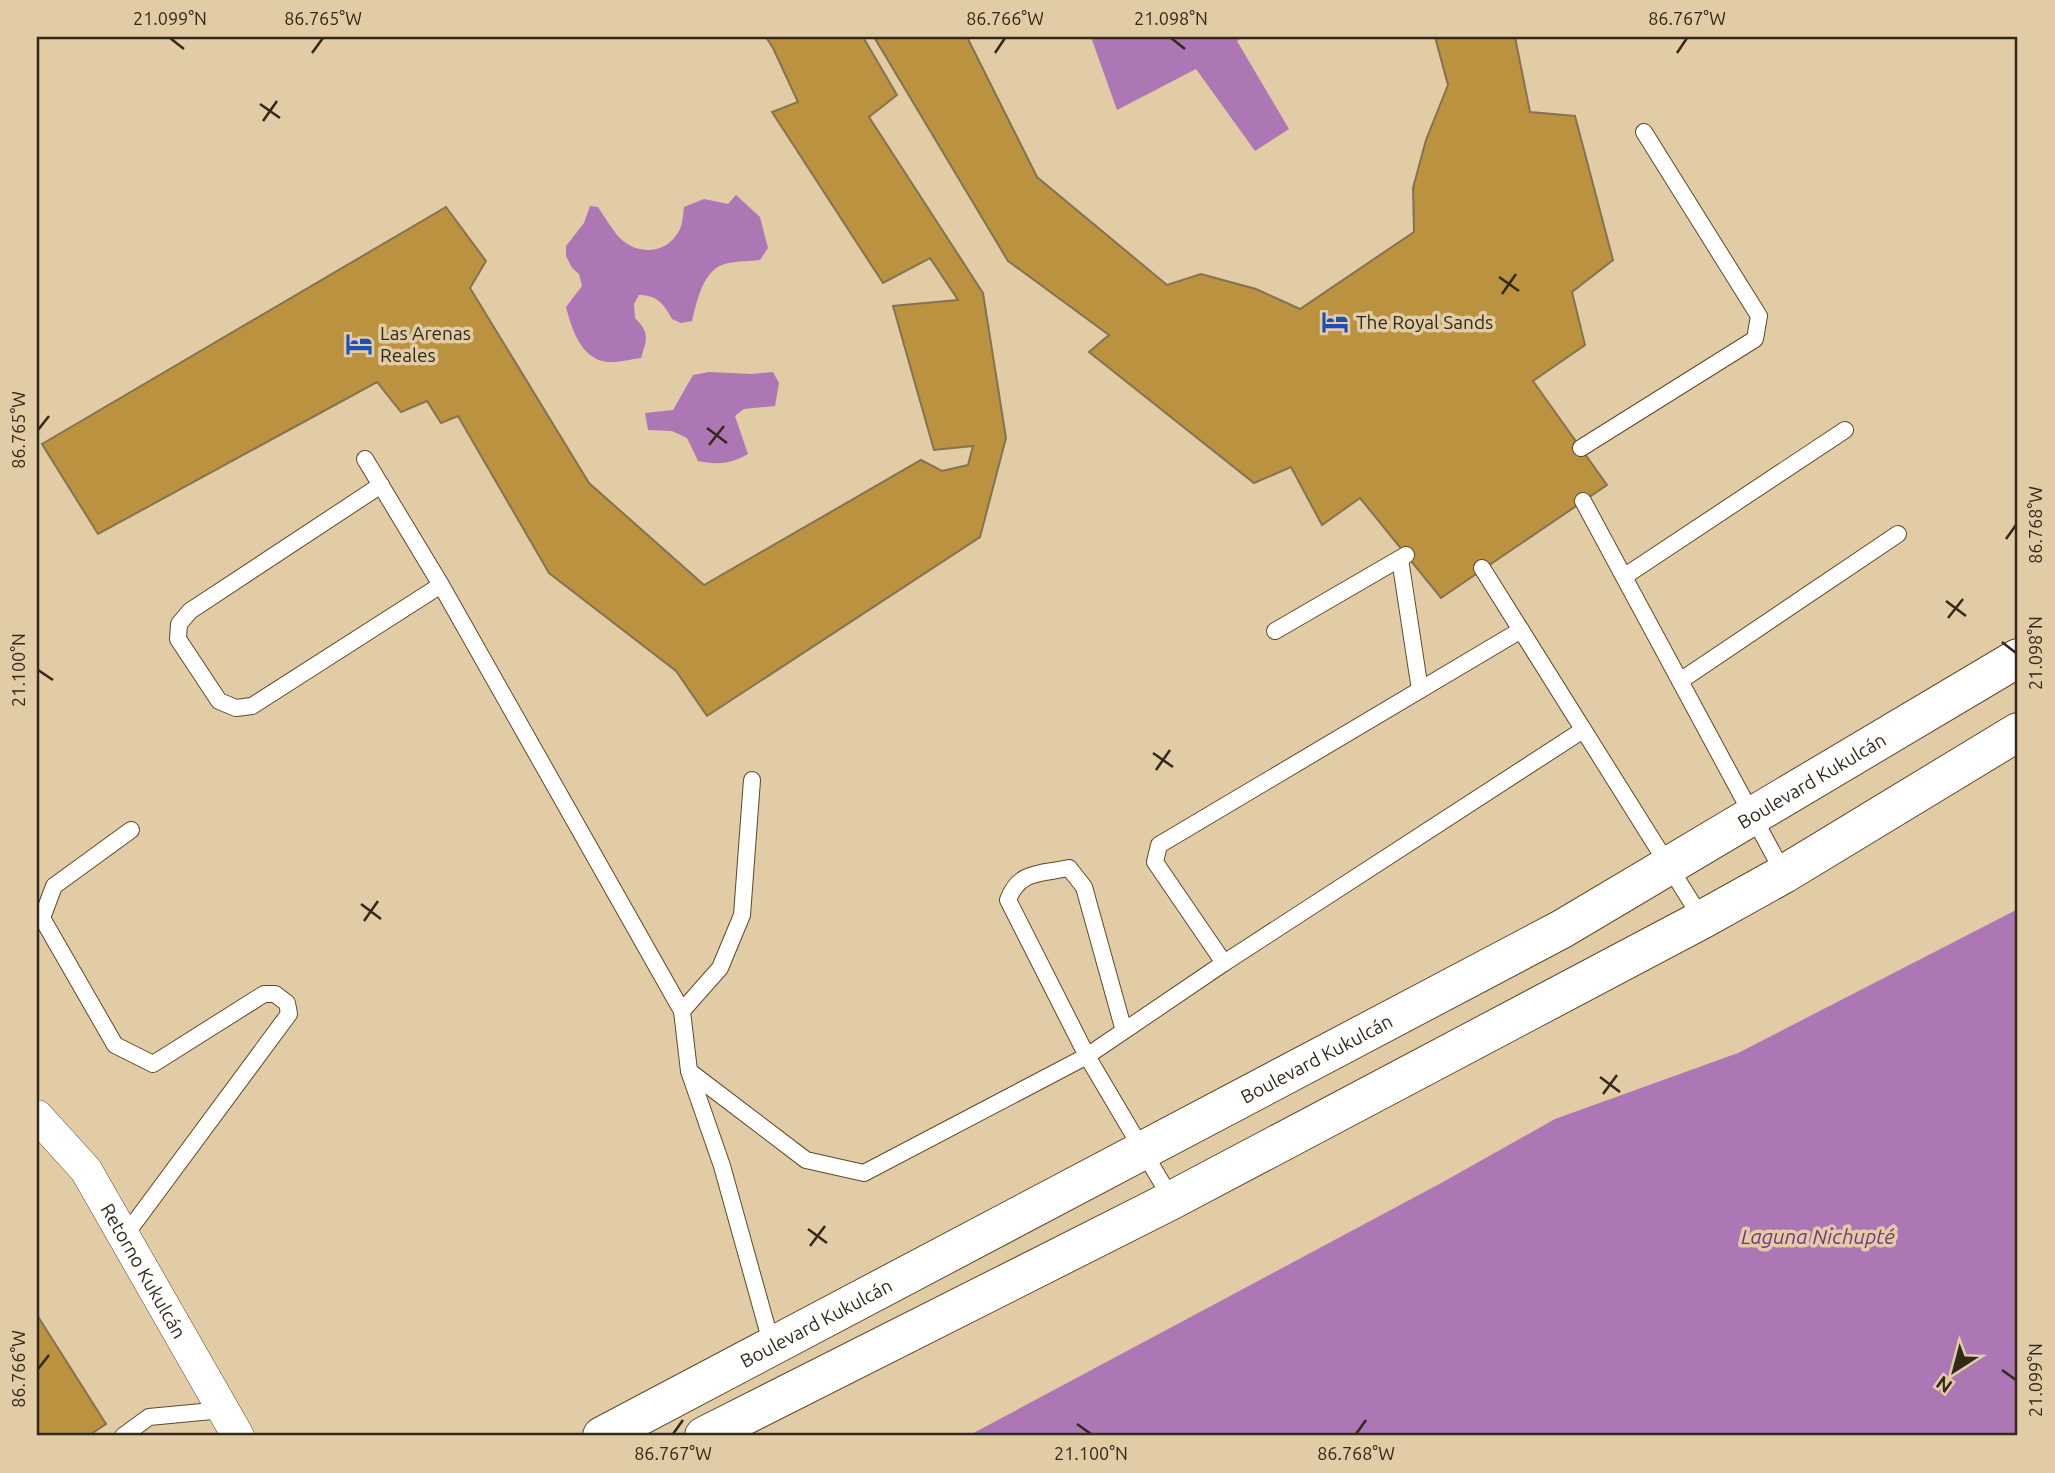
<svg xmlns="http://www.w3.org/2000/svg" width="2055" height="1473" font-family="Ubuntu,sans-serif">
  <rect width="100%" height="100%" fill="#e1cca6"/>
  <!-- water -->
  <g fill="#ad77b6">
    <path d="M1091 37H1243L1237 41 1289 129 1255 151 1196 69 1117 110Z"/>
    <path d="M736 195 760 217 768 248 760 260C747 262 726 260 715 269 701 280 696 305 692 321L681 323 672 319C664 304 657 295 639 295L634 304 635 318C650 333 647 339 641 358 631 359 617 363 607 362 580 358 572 329 566 307L582 286 579 274 572 268 566 256V246L584 223 590 206 598 207C604 216 610 226 617 235 635 256 667 256 680 229 683 222 683 214 684 207L704 199 728 204Z"/>
    <path d="M709 372 752 374 773 372 779 383 775 406 744 409 735 416 748 454C731 464 717 465 698 461L687 438 672 431 648 430 645 413 673 410 693 375Z"/>
    <path d="M2018 909V1436H968L1443 1182 1555 1119 1738 1053Z"/>
  </g>
  <!-- building -->
  <g fill="#ba9240" stroke="#86724f" stroke-width="2">
    <path d="M766 37H863L897 95 869 117 983 293 1006 438 980 537 707 716 676 671 549 573 458 416 441 423 427 401 401 412 377 382 98 534 42 444 446 207 486 261 470 288 589 483 704 585 921 460 942 471 968 465 973 446 934 450 893 306 958 300 930 258 883 283 772 112 798 102 773 48Z"/>
    <path d="M874 37H967L1037 177 1167 285 1201 274 1256 289 1300 309 1414 232 1413 188 1426 140 1448 85 1435 37H1515L1530 112 1575 116 1613 260 1572 292 1585 345 1533 381 1607 485 1441 598 1360 498 1322 525 1291 467 1254 483 1089 352 1109 335 1008 261Z"/>
    <path d="M37 1315 106 1424 88 1436H37Z"/>
  </g>
  <g fill="none" stroke-linecap="round" stroke-linejoin="round">
    <!-- lane casing -->
    <g stroke="#5d4a28" stroke-width="18">
      <g id="lane">
        <path d="M1581 448 1755 339 1759 316 1644 132"/>
        <path d="M365 459 441 585 682 1011 689 1071 722 1166 772 1346"/>
        <path d="M381 485 190 611 179 624 178 639 219 701 236 708 252 706 441 585"/>
        <path d="M1583 501 1784 874"/>
        <path d="M1400 559 1420 690"/>
        <path d="M1482 568 1702 919"/>
        <path d="M1625 576 1845 430"/>
        <path d="M1521 630 1159 845 1155 862 1224 963 1583 730"/>
        <path d="M1275 631 1406 555"/>
        <path d="M1680 681 1898 534"/>
        <path d="M682 1011 720 968 742 915 752 780"/>
        <path d="M1124 1031 1084 887 1069 868C1041 874 1019 870 1008 900L1087 1056 1224 963"/>
        <path d="M689 1071 806 1160 864 1173 1087 1056 1172 1200"/>
        <path d="M124 1237 289 1014 287 1003 275 994H264L153 1064 115 1045 42 918 54 886 131 830"/>
        <path d="M123 1436 149 1417 223 1410"/>
      </g>
    </g>
    <!-- street casing -->
    <g stroke="#5d4a28" stroke-width="33">
      <g id="street">
        <path id="s1" d="M37 1116 86 1170 238 1436"/>
      </g>
    </g>
    <!-- primary casing -->
    <g stroke="#5d4a28" stroke-width="40">
      <g id="primary">
        <path id="s2" d="M602 1436 1562 929 2018 658"/>
        <path d="M704 1436 1172 1200 1703 919 1784 874 2018 732"/>
      </g>
    </g>
    <!-- lane -->
    <use href="#lane" stroke="#fff" stroke-width="16"/>
    <!-- street -->
    <use href="#street" stroke="#fff" stroke-width="32"/>
    <!-- primary -->
    <use href="#primary" stroke="#fff" stroke-width="38"/>
  </g>
  <!-- ticks -->
  <path fill="none" stroke="#32291a" stroke-width="2.5" d="M170 38 184 49M1171 38 1185 49M312 53 323 38M995 53 1005 38M1677 53 1687 38M260 104 280 118M263 121 277 101M1499 277 1519 291M1502 294 1516 274M707 428 727 443M38 430 49 416M709 445 724 426M2006 539 2016 525M1946 601 1966 616M1948 618 1963 599M2002 642 2016 653M38 670 53 680M1153 753 1173 767M1156 770 1170 750M361 904 381 919M364 921 378 901M1600 1077 1620 1092M1603 1094 1617 1075M808 1229 827 1243M810 1246 825 1226M38 1369 49 1355M2002 1370 2016 1380M1077 1424 1091 1434M673 1434 683 1420M1356 1434 1366 1420"/>
  <!-- icons -->
  <defs>
    <g id="hotel-bare" transform="scale(2.1)"><path d="M-6-4.5h1.5V1H6V5H4.5V3h-9V5H-6ZM-4 0a1.8 1.8 0 1 1 3.6 0ZM.5 0V-2.5h3Q6-2.5 6 0Z" fill="#1950bc" stroke="#e1cca6" stroke-width="2.5" paint-order="stroke"/></g>
  </defs>
  <g fill-rule="evenodd">
    <use href="#hotel-bare" x="1335" y="322"/>
    <use href="#hotel-bare" x="359" y="344"/>
  </g>
  <g text-anchor="middle" stroke-width="7" stroke-linejoin="round" paint-order="stroke">
    <!-- poi labels -->
    <g font-size="19" fill="#32291a" stroke="#e1cca6" text-anchor="start">
      <text x="1356" y="329">The Royal Sands</text>
      <text x="380" y="340">Las Arenas<tspan x="380" dy="22">Reales</tspan></text>
    </g>
    <!-- street labels -->
    <g font-size="19" fill="#32291a" stroke="#e1cca6">
      <text dy="7" stroke="none"><textPath href="#s2" startOffset="1376">Boulevard Kukulcán</textPath></text>
      <text dy="7" stroke="none"><textPath href="#s2" startOffset="808">Boulevard Kukulcán</textPath></text>
      <text dy="7" stroke="none"><textPath href="#s1" startOffset="189">Retorno Kukulcán</textPath></text>
      <text dy="7" stroke="none"><textPath href="#s2" startOffset="242">Boulevard Kukulcán</textPath></text>
    </g>
    <!-- water labels -->
    <g font-size="21" font-style="italic" fill="#783583" stroke="#e1cca6">
      <text x="1818" y="1244">Laguna Nichupté</text>
    </g>
  </g>
  <!-- border -->
  <rect width="2055" height="1473" fill="none" stroke="#e1cca6" stroke-width="77"/>
  <!-- north arrow -->
  <g transform="translate(1954 1371) rotate(216)" stroke="#e1cca6" stroke-width="5" paint-order="stroke">
  <path d="M0-5L12 26L0 18L-12 26Z" fill="#32291a"/>
  <text y="-10" font-size="19" font-weight="bold" text-anchor="middle" fill="#32291a">N</text>
  </g>
  <rect x="38" y="38" width="1978" height="1396" fill="none" stroke="#32291a" stroke-width="2.5"/>
  <g font-size="18" text-anchor="middle" fill="#32291a">
    <text x="170" y="25">21.099°N</text>
    <text x="323" y="25">86.765°W</text>
    <text x="1005" y="25">86.766°W</text>
    <text x="1171" y="25">21.098°N</text>
    <text x="1687" y="25">86.767°W</text>
    <text transform="translate(19 430) rotate(-90)" y="6">86.765°W</text>
    <text transform="translate(2036 525) rotate(-90)" y="6">86.768°W</text>
    <text transform="translate(2036 653) rotate(-90)" y="6">21.098°N</text>
    <text transform="translate(19 670) rotate(-90)" y="6">21.100°N</text>
    <text transform="translate(19 1369) rotate(-90)" y="6">86.766°W</text>
    <text transform="translate(2036 1380) rotate(-90)" y="6">21.099°N</text>
    <text x="673" y="1460">86.767°W</text>
    <text x="1091" y="1460">21.100°N</text>
    <text x="1356" y="1460">86.768°W</text>
  </g>
</svg>
